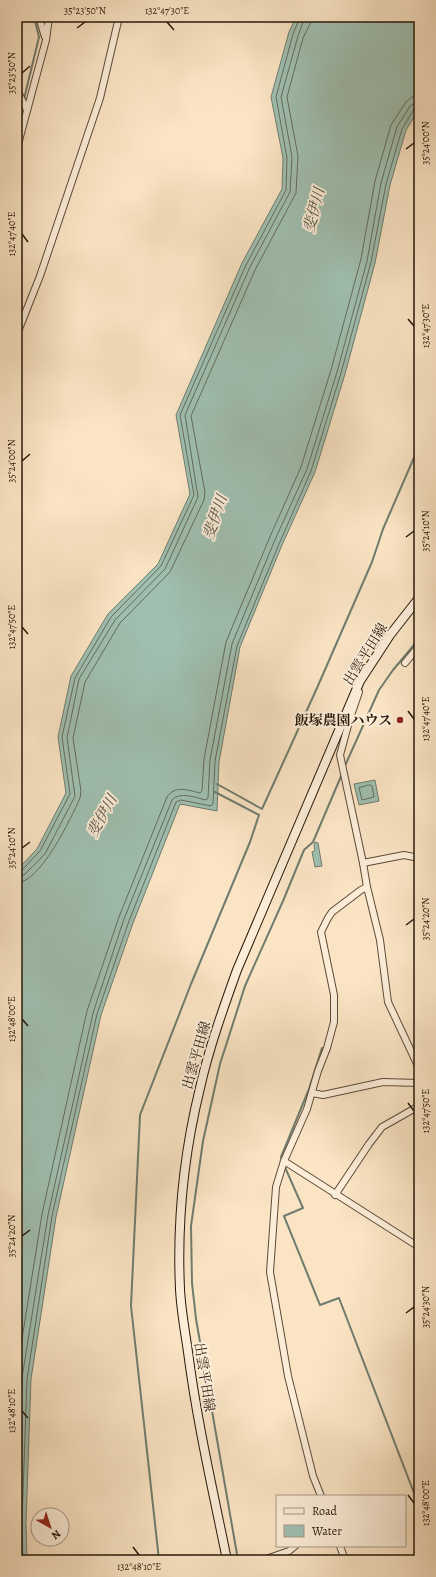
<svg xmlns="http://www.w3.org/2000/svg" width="436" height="1577" font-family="Alegreya,'Noto Serif JP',serif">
  <rect width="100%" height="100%" fill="#fae4c4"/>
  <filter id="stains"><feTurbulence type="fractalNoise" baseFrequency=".005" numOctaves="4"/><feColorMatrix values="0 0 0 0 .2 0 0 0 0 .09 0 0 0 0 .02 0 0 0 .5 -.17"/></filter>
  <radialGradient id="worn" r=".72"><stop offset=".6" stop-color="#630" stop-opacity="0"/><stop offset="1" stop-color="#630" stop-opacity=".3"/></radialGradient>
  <!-- water -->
  <g fill="#9fbfb0" stroke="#6f7c6e">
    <path d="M296 17H419V109L406 130 390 185 375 263 345 374 315 472 282 545 240 647 219 762 217 811 180 804 133 923 101 1015 56 1217 31 1379 26 1522 27 1560H17V870L37 849 66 793 58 737 71 676 108 614 158 564 190 494 176 415 242 263 282 189 283 158 271 97 289 32Z"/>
    <path d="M375 780 379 801 359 805 354 784Z"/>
    <path d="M315 842 318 843 322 866 315 867 312 852 315 851 314 845Z"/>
  </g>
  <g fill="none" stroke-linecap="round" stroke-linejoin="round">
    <!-- shore -->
    <g stroke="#636b5d" stroke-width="1">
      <path d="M370 785 372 786 374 797 362 800 359 788Z"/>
      <path d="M17 872 21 871 40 851 70 794 62 737 75 678 111 617 161 566 194 495 180 415 246 265 286 190 287 158 276 97 293 34 300 17"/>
      <path d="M17 877 24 875 45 854 75 796 67 738 79 679 115 620 165 569 198 497 185 415 250 267 290 192 292 157 281 97 298 36 305 17"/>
      <path d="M17 883C41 882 71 818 80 798L81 791 73 738 85 682 120 623 170 572 204 500 205 492 191 416 255 270 296 193 298 156 287 97 303 38 310 24 311 17"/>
      <path d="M17 1370 42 1214 87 1011 119 917 167 797C175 785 188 790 200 793L202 791 204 759 226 642 269 539 301 467 331 370 361 259 375 181 391 125 406 102 412 97 419 96"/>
      <path d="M18 1560 17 1521 22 1378 48 1215 93 1013 124 919 172 800C180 791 196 798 206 800L208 798 210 760 232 644 274 542 307 469 337 372 367 261 381 183 397 127 410 106 415 103 419 102"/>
      <path d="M23 1560 22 1522 27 1379 52 1216 97 1014 129 921 176 802 181 800 211 806 213 804 215 761 237 646 279 544 311 471 341 373 371 262 386 184 402 129 414 109 419 107"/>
    </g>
    <!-- stream -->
    <g stroke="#6f7c6e" stroke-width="2">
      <path d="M24 99 39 37 34 17"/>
      <path d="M17 127 22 105"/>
      <path d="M344 768 379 690 393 670 419 639"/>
      <path d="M217 784 262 809 317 688 372 562 383 529 419 446"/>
      <path d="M283 1161 281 1157 309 1089 322 1048"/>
      <path d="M284 1165 303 1208 284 1216 320 1305 339 1298 419 1506"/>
      <path d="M159 1560 131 1306 140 1115 191 984 250 842 259 815 215 792"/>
      <path d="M238 1560 196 1319 192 1283 191 1226 203 1141 220 1064 245 986 283 901 304 850 313 842 342 774"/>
    </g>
    <!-- street casing -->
    <g stroke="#5c4a38" stroke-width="8">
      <g id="street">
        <path d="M39 17 45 37"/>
        <path d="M17 90 27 110"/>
        <path d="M17 148 46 40 49 17"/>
        <path d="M17 334 40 276 100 98 119 17"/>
        <path d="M405 663 419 646"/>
        <path d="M359 692 350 718 340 755 363 863 367 887 380 940 388 1002 419 1068"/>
        <path d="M363 863 404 855 419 858"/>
        <path d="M312 1093 323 1095 383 1082 419 1083"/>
        <path d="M284 1161 419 1247"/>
        <path d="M335 1195 369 1144 382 1127 419 1106"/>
        <path d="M321 1496 313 1476 288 1376 270 1272 274 1215 276 1187 284 1161 307 1109 318 1071 327 1048 334 1022V995L321 932 328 918 332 912 361 890 367 887"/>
        <path d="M340 1546 345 1560"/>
        <path d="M263 1560 289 1551 295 1546"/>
      </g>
    </g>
    <!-- secondary casing -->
    <g stroke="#27170a" stroke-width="10">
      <path id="secondary" d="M227 1560C213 1491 197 1422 188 1352 185 1331 181 1310 180 1289 177 1223 184 1153 200 1088 209 1048 223 1009 237 970L360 681 390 635 419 598"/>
    </g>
    <!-- street -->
    <use href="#street" stroke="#fcedd9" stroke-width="6"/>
    <!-- secondary -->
    <use href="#secondary" stroke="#fcedd9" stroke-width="8"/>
  </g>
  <!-- ticks -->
  <path fill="none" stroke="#27170a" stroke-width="1.5" d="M167 22 174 30M77 28 85 22M22 73 30 66M406 149 414 143M22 234 28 242M408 319 414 326M22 461 30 454M406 537 414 531M22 627 28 634M408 711 414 719M22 848 30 842M406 925 414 919M22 1019 28 1026M408 1103 414 1111M22 1236 30 1230M406 1313 414 1307M22 1411 28 1418M408 1495 414 1503M133 1547 139 1555"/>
  <!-- markers -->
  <circle fill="#8f2418" stroke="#fcedd9" stroke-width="1.5" cx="400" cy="720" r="4"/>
  <g text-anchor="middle" stroke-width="4" stroke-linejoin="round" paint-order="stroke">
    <!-- street labels -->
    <g font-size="14" fill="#27170a" stroke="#fcedd9">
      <text transform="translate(365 654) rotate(-58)" y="5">出雲平田線</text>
      <text transform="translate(196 1055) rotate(-74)" y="5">出雲平田線</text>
      <text transform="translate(205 1377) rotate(81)" y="5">出雲平田線</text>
    </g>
    <!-- poi labels -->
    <g font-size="14" font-weight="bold" fill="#27170a" stroke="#fcedd9" text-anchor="end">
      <text x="392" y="725">飯塚農園ハウス</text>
    </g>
    <!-- water labels -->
    <g font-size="15" font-style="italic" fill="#515244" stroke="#fcedd9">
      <text transform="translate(314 210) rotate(-76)" y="5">斐伊川</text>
      <text transform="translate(215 517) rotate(-71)" y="5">斐伊川</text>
      <text transform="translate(102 816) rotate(-61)" y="5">斐伊川</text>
    </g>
  </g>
  <!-- margin -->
  <rect width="436" height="1577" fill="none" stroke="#fae4c4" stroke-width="44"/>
  <!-- legend -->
  <rect x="276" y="1495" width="130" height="52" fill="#fcedd9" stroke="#a79786"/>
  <rect x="284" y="1508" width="20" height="6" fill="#fcedd9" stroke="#a79786"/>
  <text x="312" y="1515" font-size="12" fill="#27170a">Road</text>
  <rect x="284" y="1525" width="20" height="12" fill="#9fbfb0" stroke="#a79786"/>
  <text x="312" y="1535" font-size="12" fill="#27170a">Water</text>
  <!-- north arrow -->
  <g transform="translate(50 1527) rotate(141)"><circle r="19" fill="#fcedd9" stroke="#a79786"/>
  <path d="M0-3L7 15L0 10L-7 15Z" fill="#8f2418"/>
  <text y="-6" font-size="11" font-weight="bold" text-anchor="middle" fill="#27170a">N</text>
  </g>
  <rect x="22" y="22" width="392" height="1533" fill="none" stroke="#27170a" stroke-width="1.5"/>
  <g font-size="10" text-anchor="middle" fill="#27170a">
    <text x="85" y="14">35°23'50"N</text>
    <text x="167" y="14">132°47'30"E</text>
    <text transform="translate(11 73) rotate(-90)" y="4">35°23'50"N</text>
    <text transform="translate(425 143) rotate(-90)" y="4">35°24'00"N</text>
    <text transform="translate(11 234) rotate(-90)" y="4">132°47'40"E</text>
    <text transform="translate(425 326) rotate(-90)" y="4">132°47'30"E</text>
    <text transform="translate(11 461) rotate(-90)" y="4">35°24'00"N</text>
    <text transform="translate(425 531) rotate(-90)" y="4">35°24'10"N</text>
    <text transform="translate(11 627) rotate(-90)" y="4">132°47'50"E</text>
    <text transform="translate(425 719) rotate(-90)" y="4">132°47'40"E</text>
    <text transform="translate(11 848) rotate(-90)" y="4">35°24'10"N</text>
    <text transform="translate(425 919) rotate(-90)" y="4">35°24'20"N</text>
    <text transform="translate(11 1019) rotate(-90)" y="4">132°48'00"E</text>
    <text transform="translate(425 1111) rotate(-90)" y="4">132°47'50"E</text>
    <text transform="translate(11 1236) rotate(-90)" y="4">35°24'20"N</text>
    <text transform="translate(425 1307) rotate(-90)" y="4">35°24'30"N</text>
    <text transform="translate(11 1411) rotate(-90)" y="4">132°48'10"E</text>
    <text transform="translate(425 1503) rotate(-90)" y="4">132°48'00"E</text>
    <text x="139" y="1570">132°48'10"E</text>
  </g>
  <rect width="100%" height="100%" filter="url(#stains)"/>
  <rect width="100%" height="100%" fill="url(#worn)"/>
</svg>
